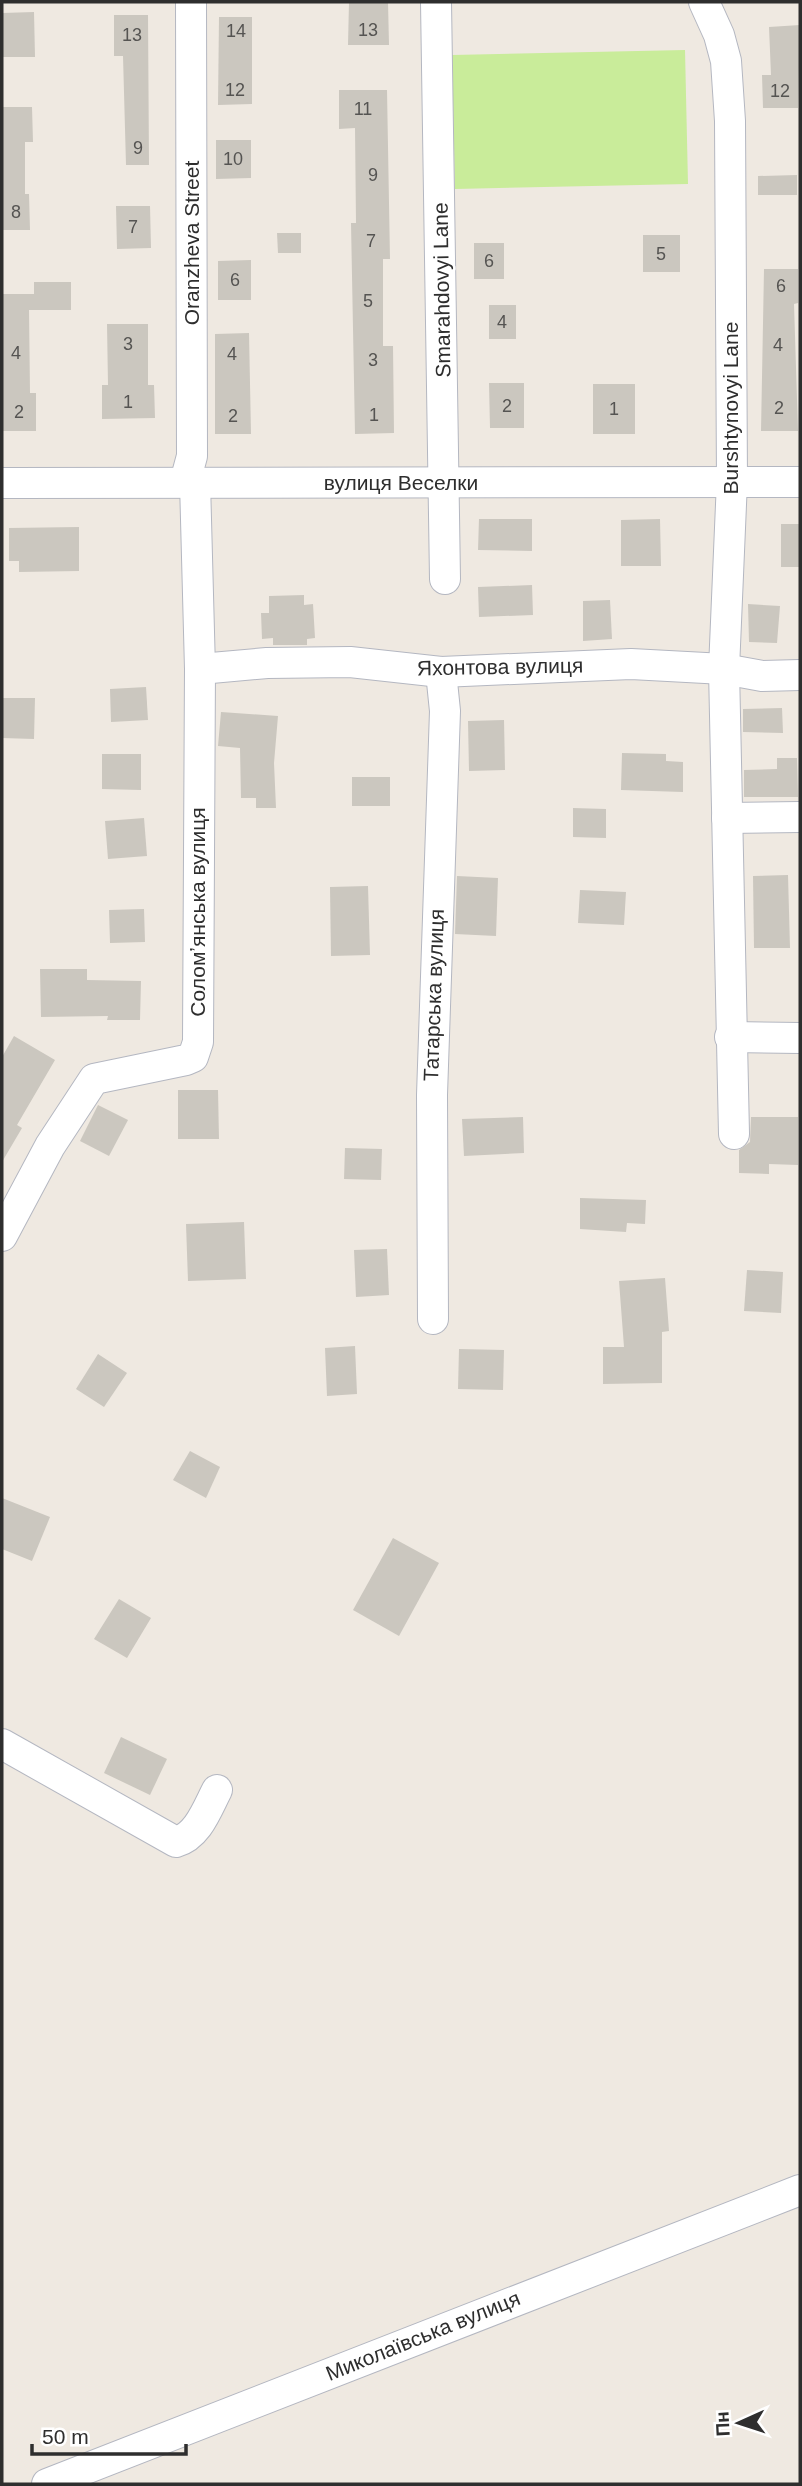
<svg xmlns="http://www.w3.org/2000/svg" width="802" height="2486" font-family="Helvetica,sans-serif">
  <rect width="100%" height="100%" fill="#efe9e1"/>
  <!-- pitch -->
  <path fill="#c9ec9a" d="M685 50 688 184 455 189 452 55Z"/>
  <!-- building -->
  <g fill="#cbc7bf">
    <path d="M349 2H388L389 45H348Z"/>
    <path d="M34 12 35 57H2V13Z"/>
    <path d="M114 15H148L149 165H126L123 56H114Z"/>
    <path d="M219 17H252V104L218 105Z"/>
    <path d="M800 25 798 108H763L762 75H771L769 27Z"/>
    <path d="M339 90H387L390 259H383V346H393L394 433 355 434 351 223H356L355 128 339 129Z"/>
    <path d="M2 107H32L33 142H25V194H29L30 230H2Z"/>
    <path d="M216 140H251V178L216 179Z"/>
    <path d="M797 175V195H758V176Z"/>
    <path d="M116 206H150L151 248 117 249Z"/>
    <path d="M277 233H301V253H278Z"/>
    <rect x="643" y="235" width="37" height="37"/>
    <rect x="474" y="243" width="30" height="36"/>
    <path d="M251 260V300H218V261Z"/>
    <path d="M764 269H798V303L794 304 798 431H761Z"/>
    <path d="M34 282H71V310H29L30 393H36V431H2V294H34Z"/>
    <rect x="489" y="305" width="27" height="34"/>
    <path d="M107 324H148V385H154L155 418 102 419V385H108Z"/>
    <path d="M249 333 251 434H215V334Z"/>
    <path d="M489 383H524V428H490Z"/>
    <rect x="593" y="384" width="42" height="50"/>
    <path d="M479 519H532V551L478 550Z"/>
    <path d="M660 519 661 566H621V520Z"/>
    <rect x="781" y="524" width="19" height="43"/>
    <path d="M79 527V571L19 572V561H9V528Z"/>
    <path d="M532 585 533 615 479 617 478 587Z"/>
    <path d="M304 595V605L313 604 315 638 307 639V645H273V638L262 639 261 613H269V596Z"/>
    <path d="M610 600 612 639 583 641V601Z"/>
    <path d="M748 604 780 606 777 643 749 642Z"/>
    <path d="M146 687 148 720 111 722 110 689Z"/>
    <path d="M2 698H35L34 739 2 738Z"/>
    <path d="M782 708 783 733 743 732V709Z"/>
    <path d="M221 712 278 716 274 763 276 808H256V798H241L240 748 218 746Z"/>
    <path d="M504 720 505 770 469 771 468 721Z"/>
    <path d="M622 753 666 754V761L683 762V792L621 790Z"/>
    <path d="M102 754H141V790L102 789Z"/>
    <path d="M777 758H797L798 797H744V770L777 769Z"/>
    <rect x="352" y="777" width="38" height="29"/>
    <path d="M573 808 606 809V838L573 837Z"/>
    <path d="M144 818 147 856 108 859 105 821Z"/>
    <path d="M788 875 790 948H754L753 876Z"/>
    <path d="M457 876 498 878 496 936 455 934Z"/>
    <path d="M368 886 370 955 331 956 330 887Z"/>
    <path d="M580 890 626 892 624 925 578 923Z"/>
    <path d="M144 909 145 942 110 943 109 910Z"/>
    <path d="M40 969H87V980L141 981 140 1020H107L108 1016 41 1017Z"/>
    <path d="M14 1036 55 1060 17 1125 22 1128 2 1162V1057Z"/>
    <path d="M178 1090H218L219 1139H178Z"/>
    <path d="M98 1105 128 1120 109 1156 80 1141Z"/>
    <path d="M523 1117 524 1153 464 1156 462 1119Z"/>
    <path d="M751 1117H798V1165L769 1164V1174L739 1173V1150L750 1142Z"/>
    <path d="M345 1148 382 1149 381 1180 344 1179Z"/>
    <path d="M580 1198 646 1200 645 1224 627 1223 626 1232 580 1229Z"/>
    <path d="M244 1222 246 1279 188 1281 186 1224Z"/>
    <path d="M387 1249 389 1295 356 1297 354 1250Z"/>
    <path d="M747 1270 783 1272 781 1313 744 1311Z"/>
    <path d="M665 1278 669 1331 662 1332V1383L603 1384V1347H624L619 1281Z"/>
    <path d="M355 1346 357 1394 327 1396 325 1348Z"/>
    <path d="M459 1349 504 1350 503 1390 458 1389Z"/>
    <path d="M98 1354 127 1373 104 1407 76 1389Z"/>
    <path d="M190 1451 220 1467 206 1498 173 1480Z"/>
    <path d="M2 1498 50 1517 32 1561 2 1549Z"/>
    <path d="M393 1538 439 1563 399 1636 353 1610Z"/>
    <path d="M119 1599 151 1618 127 1658 94 1639Z"/>
    <path d="M121 1737 167 1759 150 1795 104 1773Z"/>
  </g>
  <g fill="none" stroke-linecap="round" stroke-linejoin="round">
    <!-- minor casing -->
    <g stroke="#b4b7c1" stroke-width="32">
      <g id="minor">
        <path d="M436 2 445 579"/>
        <path d="M704 2 719 35 726 61 730 121 732 481 724 669 734 1134"/>
        <path d="M185 482 192 456 191 2"/>
        <path d="M2 483 800 482"/>
        <path d="M200 669 267 663 350 662 441 672 631 664 724 669 762 676 800 675"/>
        <path d="M727 818 800 817"/>
        <path d="M730 1037 800 1038"/>
        <path d="M2 1236 50 1146 94 1079 186 1060 193 1057 198 1042 200 669 195 482"/>
        <path d="M433 1319 432 1095 445 711 441 672"/>
        <path d="M2 1744 176 1842C198 1836 207 1809 217 1790"/>
        <path d="M47 2484 800 2190"/>
      </g>
    </g>
    <!-- minor -->
    <use href="#minor" stroke="#fff" stroke-width="30"/>
  </g>
  <g text-anchor="middle" stroke-width="5" stroke-linejoin="round" paint-order="stroke">
    <!-- number labels -->
    <g font-size="18" fill="#555452">
      <text x="368" y="36">13</text>
      <text x="236" y="37">14</text>
      <text x="132" y="41">13</text>
      <text x="235" y="96">12</text>
      <text x="780" y="97">12</text>
      <text x="363" y="115">11</text>
      <text x="138" y="154">9</text>
      <text x="233" y="165">10</text>
      <text x="373" y="181">9</text>
      <text x="16" y="218">8</text>
      <text x="133" y="233">7</text>
      <text x="371" y="247">7</text>
      <text x="661" y="260">5</text>
      <text x="489" y="267">6</text>
      <text x="235" y="286">6</text>
      <text x="781" y="292">6</text>
      <text x="368" y="307">5</text>
      <text x="502" y="328">4</text>
      <text x="128" y="350">3</text>
      <text x="778" y="351">4</text>
      <text x="16" y="359">4</text>
      <text x="232" y="360">4</text>
      <text x="373" y="366">3</text>
      <text x="128" y="408">1</text>
      <text x="507" y="412">2</text>
      <text x="779" y="414">2</text>
      <text x="614" y="415">1</text>
      <text x="19" y="418">2</text>
      <text x="374" y="421">1</text>
      <text x="233" y="422">2</text>
    </g>
    <!-- street labels -->
    <g font-size="21" fill="#2e2e2e" stroke="#fff">
      <text transform="translate(192 243) rotate(-90)" y="7">Oranzheva Street</text>
      <text transform="translate(442 290) rotate(-91)" y="7">Smarahdovyi Lane</text>
      <text transform="translate(731 408) rotate(-90)" y="7">Burshtynovyi Lane</text>
      <text x="401" y="490">вулиця Веселки</text>
      <text transform="translate(500 667) rotate(-1)" y="7">Яхонтова вулиця</text>
      <text transform="translate(198 912) rotate(-90)" y="7">Соломʼянська вулиця</text>
      <text transform="translate(434 995) rotate(-88)" y="7">Татарська вулиця</text>
      <text transform="translate(423 2336) rotate(-22)" y="7">Миколаївська вулиця</text>
    </g>
  </g>
  <!-- border -->
  <rect width="802" height="2486" fill="none" stroke="#2e2e2e" stroke-width="7"/>
  <!-- north arrow -->
  <g transform="translate(739 2423) rotate(267)" stroke="#ffffff" stroke-width="5" paint-order="stroke">
  <path d="M0-5L12 26L0 18L-12 26Z" fill="#2e2e2e"/>
  <text y="-10" font-size="19" font-weight="bold" text-anchor="middle" fill="#2e2e2e">Пн</text>
  </g>
  <!-- scale -->
  <path d="M32 2444v10h154v-10" fill="none" stroke="#2e2e2e" stroke-width="3.5"/>
  <text x="42" y="2444" font-size="21" fill="#2e2e2e" stroke="#ffffff" stroke-width="5" paint-order="stroke">50 m</text>
</svg>
